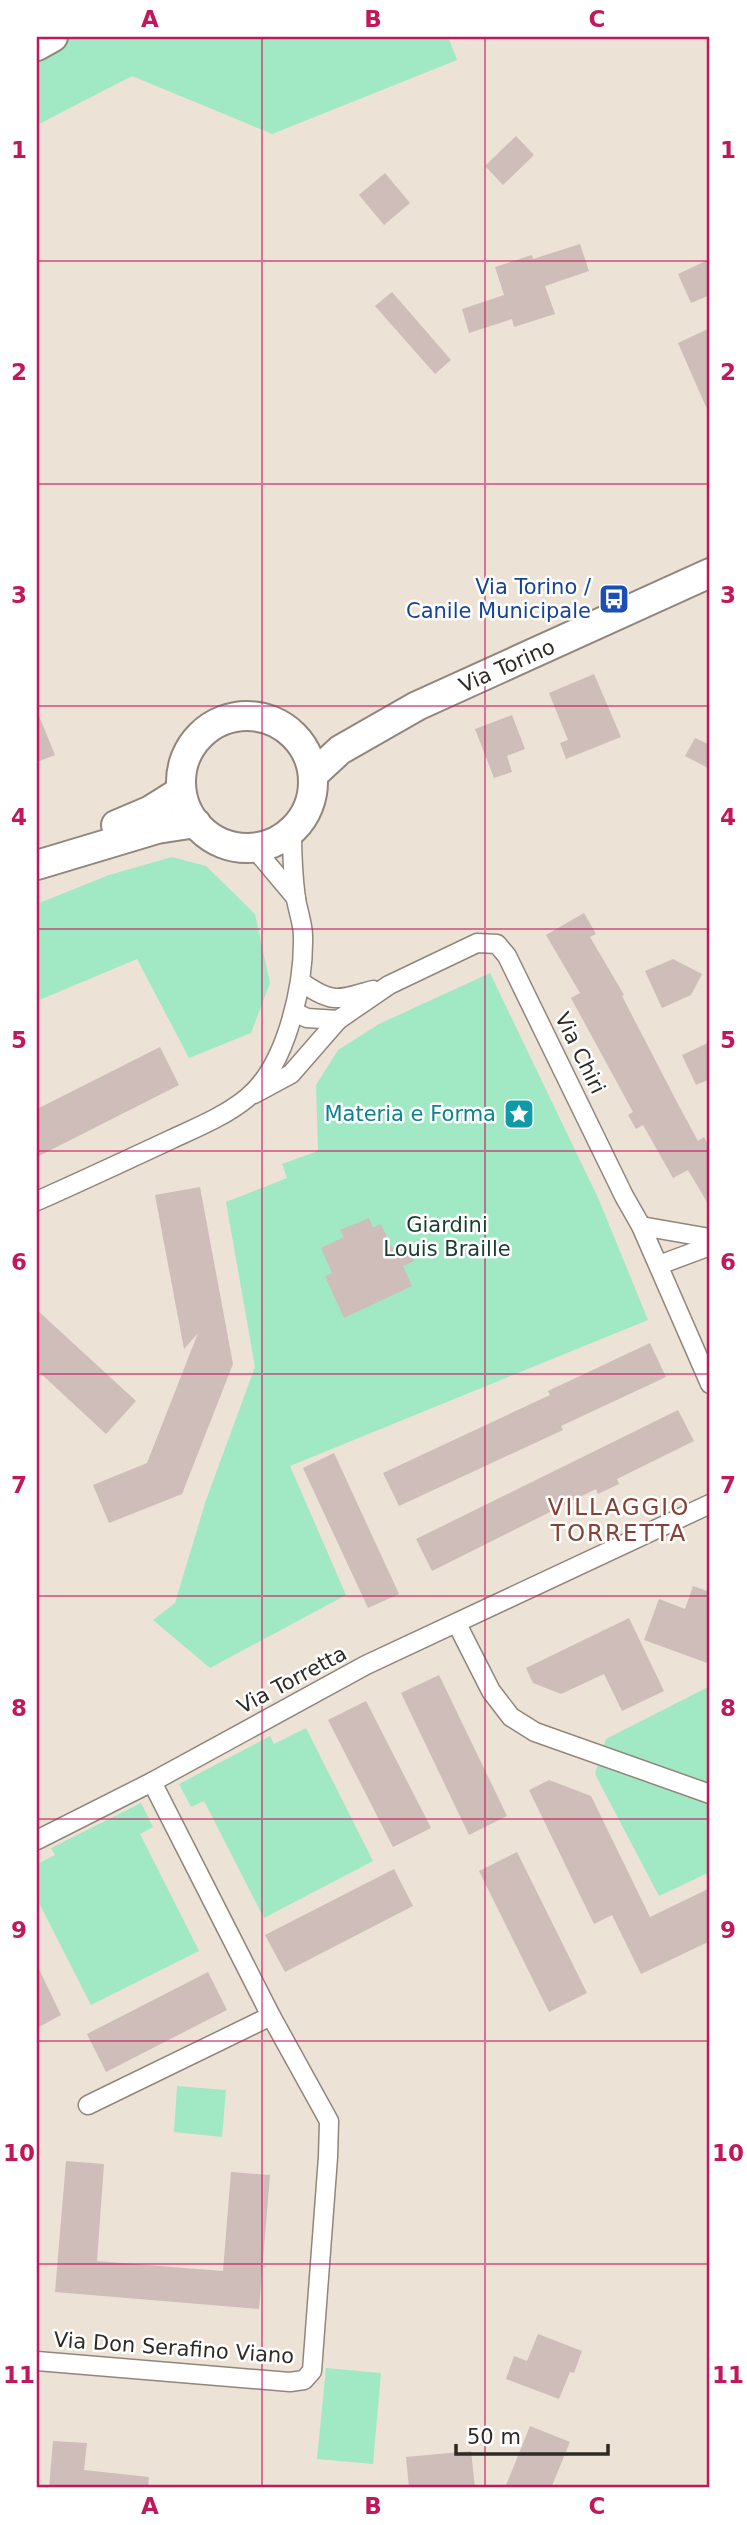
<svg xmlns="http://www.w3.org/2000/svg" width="747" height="2525" font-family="'DejaVu Sans',sans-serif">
  <rect width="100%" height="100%" fill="#ede2d6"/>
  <!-- green -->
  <g fill="#a1e8c5">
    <path d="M37 37H448L457 60 272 134 132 76 37 125Z"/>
    <path d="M172 857 206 866 255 914 270 983 251 1033 189 1058 137 959 37 1001V904L109 875Z"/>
    <path d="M490 973 599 1200 648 1320 290 1466 346 1595 210 1668 153 1620 175 1603 206 1500 255 1367 226 1202 287 1178 282 1164 318 1151 316 1085 338 1050 379 1024Z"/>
    <path d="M710 1686V1872L659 1896 595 1774 606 1739Z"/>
    <path d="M306 1728 373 1861 264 1918 204 1801 191 1807 179 1784 270 1736 274 1744Z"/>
    <path d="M141 1803 153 1827 140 1834 199 1951 91 2005 37 1899V1864L55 1855 51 1848Z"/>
    <path d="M177 2086 226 2090 222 2137 174 2132Z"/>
    <path d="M326 2368 381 2373 373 2464 317 2459Z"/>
  </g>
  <!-- building -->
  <g fill="#cebdb9">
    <path d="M516 136 534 155 503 185 485 166Z"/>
    <path d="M385 173 410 203 384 225 359 195Z"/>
    <path d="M580 244 589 271 545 286 555 314 514 327 512 319 469 333 462 309 504 295 495 267 532 255 533 259Z"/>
    <path d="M710 259V295L691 303 678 274Z"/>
    <path d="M392 292 451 360 435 374 375 306Z"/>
    <path d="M710 328V416L678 343Z"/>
    <path d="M594 674 621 737 566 759 560 743 568 740 549 693Z"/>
    <path d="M37 711 55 755 37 762Z"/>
    <path d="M512 715 525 749 507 756 512 772 494 778 475 729Z"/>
    <path d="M695 738 710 745V769L685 756Z"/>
    <path d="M584 913 596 934 590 937 624 995 622 996 679 1106 698 1141 704 1137 710 1148V1207L688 1170 673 1178 643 1125 636 1129 628 1115 633 1112 571 998 580 993 546 935Z"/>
    <path d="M673 959 702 974 691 995 662 1008 645 971Z"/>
    <path d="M710 1042V1079L696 1085 682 1055Z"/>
    <path d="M160 1047 179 1085 37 1157V1109Z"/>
    <path d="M200 1187 233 1364 182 1494 109 1523 93 1485 147 1463 198 1333 184 1349 155 1195Z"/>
    <path d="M369 1218 373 1228 381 1224 392 1248 406 1242 414 1261 403 1266 412 1286 344 1318 325 1276 332 1273 321 1248 344 1237 340 1230Z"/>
    <path d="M37 1310 136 1401 106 1434 37 1370Z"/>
    <path d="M650 1343 666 1377 561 1426 563 1430 399 1506 383 1473 550 1395 548 1391Z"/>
    <path d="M678 1410 694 1441 617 1479 619 1484 598 1494 596 1489 432 1571 416 1539Z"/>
    <path d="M334 1453 399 1594 368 1608 303 1468Z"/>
    <path d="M693 1586 710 1592V1664L644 1640 659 1599 685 1609Z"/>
    <path d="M629 1618 664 1691 622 1711 604 1674 561 1694 533 1683 526 1668Z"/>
    <path d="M439 1675 507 1816 469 1835 401 1693Z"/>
    <path d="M366 1701 431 1828 393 1847 328 1720Z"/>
    <path d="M549 1780 591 1796 650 1917 710 1888V1941L641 1974 612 1915 594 1924 529 1790Z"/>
    <path d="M517 1852 587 1993 549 2012 479 1871Z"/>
    <path d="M394 1869 413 1906 285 1972 265 1935Z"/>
    <path d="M37 1965 61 2015 37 2028Z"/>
    <path d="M208 1972 227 2010 106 2072 87 2034Z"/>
    <path d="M66 2161 104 2164 97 2261 223 2271 231 2172 270 2175 259 2309 55 2292Z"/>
    <path d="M538 2334 582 2351 574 2373 570 2372 559 2399 506 2379 514 2356 527 2361Z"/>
    <path d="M530 2426 570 2442 551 2488H505Z"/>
    <path d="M53 2441 87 2443 84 2470 149 2477 148 2488H49Z"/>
    <path d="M471 2451 475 2488H409L406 2457Z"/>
  </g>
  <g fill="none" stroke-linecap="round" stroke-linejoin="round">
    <!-- minor casing -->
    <g stroke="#91867b" stroke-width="21">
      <g id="minor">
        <path d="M254 848 296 898"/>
        <path d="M301 982C333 1004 337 1000 373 990"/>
        <path d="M294 1012 307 1018 338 1020 389 985 477 943 497 944 507 956 624 1196 641 1226 710 1384"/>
        <path d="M254 1094 291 1074 338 1020"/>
        <path d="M37 1201C82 1181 127 1160 172 1139 198 1127 225 1116 247 1098 287 1065 304 985 303 936 303 924 298 911 296 899 293 877 292 853 292 830"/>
        <path d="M641 1226 710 1238"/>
        <path d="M659 1265 710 1246"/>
        <path d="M457 1624 491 1691 511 1717 535 1732 710 1794"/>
        <path d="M37 1840 152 1782 366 1665 710 1504"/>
        <path d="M88 2105 271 2016"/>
        <path d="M37 2361 290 2382 304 2380 312 2371 328 2157 329 2121 271 2016 152 1782"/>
      </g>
    </g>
    <!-- primary casing -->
    <g stroke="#91867b" stroke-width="32">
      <g id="primary">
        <path d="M37 46 53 37"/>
        <circle cx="247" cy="782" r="66"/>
        <path d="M313 775 340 750 417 706 710 573"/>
        <path d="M116 825 149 811 181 791"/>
        <path d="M37 865 157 829 196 823"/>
      </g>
    </g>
    <!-- minor -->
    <use href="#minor" stroke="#fff" stroke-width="18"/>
    <!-- primary -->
    <use href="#primary" stroke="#fff" stroke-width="28"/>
  </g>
  <!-- grid -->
  <path fill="none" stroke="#c2185b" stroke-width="2" stroke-opacity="0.55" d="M262 37V2488M485 37V2488M37 261H710M37 484H710M37 706H710M37 929H710M37 1151H710M37 1374H710M37 1596H710M37 1819H710M37 2041H710M37 2264H710"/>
  <!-- icons -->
  <defs>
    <g id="bus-square" transform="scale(1.575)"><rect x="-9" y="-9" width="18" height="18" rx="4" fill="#1a4fb4" stroke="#fff"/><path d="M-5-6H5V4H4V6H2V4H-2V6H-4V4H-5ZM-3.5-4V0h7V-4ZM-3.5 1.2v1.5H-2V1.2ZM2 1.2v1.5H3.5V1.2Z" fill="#fff"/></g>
    <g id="sight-square" transform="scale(1.575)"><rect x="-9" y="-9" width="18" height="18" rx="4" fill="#0f9aa8" stroke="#fff"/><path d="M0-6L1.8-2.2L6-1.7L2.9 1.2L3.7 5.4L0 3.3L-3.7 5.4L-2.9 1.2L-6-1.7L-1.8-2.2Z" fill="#fff"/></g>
  </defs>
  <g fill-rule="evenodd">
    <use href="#bus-square" x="614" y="599"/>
    <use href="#sight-square" x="519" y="1114"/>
  </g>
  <g text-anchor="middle" stroke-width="5" stroke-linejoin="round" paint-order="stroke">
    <!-- transit labels -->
    <g font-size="21" fill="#164399" stroke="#fff" text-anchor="end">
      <text x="591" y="594">Via Torino /<tspan x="591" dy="24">Canile Municipale</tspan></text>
    </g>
    <!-- street labels -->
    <g font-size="21" fill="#2e2a25" stroke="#fff">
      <text transform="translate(507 666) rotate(-24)" y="7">Via Torino</text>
      <text transform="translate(580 1053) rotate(64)" y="7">Via Chiri</text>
      <text transform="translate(292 1680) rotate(-28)" y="7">Via Torretta</text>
      <text transform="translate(174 2348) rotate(4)" y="7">Via Don Serafino Viano</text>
    </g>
    <!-- culture labels -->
    <g font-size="21" fill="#0d838f" stroke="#fff" text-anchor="end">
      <text x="496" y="1121">Materia e Forma</text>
    </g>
    <!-- park labels -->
    <g font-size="21" fill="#193e2e" stroke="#fff">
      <text x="447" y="1232">Giardini<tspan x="447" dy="24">Louis Braille</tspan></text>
    </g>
    <!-- neighbourhood labels -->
    <g font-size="23" letter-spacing="2" fill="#874035" stroke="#fff">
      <text x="619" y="1515">VILLAGGIO<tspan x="619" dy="26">TORRETTA</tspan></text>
    </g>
  </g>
  <!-- border -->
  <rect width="747" height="2525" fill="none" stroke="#ffffff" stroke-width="77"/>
  <!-- scale -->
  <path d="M456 2444v10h152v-10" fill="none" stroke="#2e2a25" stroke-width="3.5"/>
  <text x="467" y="2444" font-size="21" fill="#2e2a25" stroke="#ffffff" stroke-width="5" paint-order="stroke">50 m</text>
  <rect x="38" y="38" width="670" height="2448" fill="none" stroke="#c2185b" stroke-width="2.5"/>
  <g font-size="23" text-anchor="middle" font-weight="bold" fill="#c2185b">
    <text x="150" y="27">A</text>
    <text x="373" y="27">B</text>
    <text x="597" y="27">C</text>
    <text x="19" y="158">1</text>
    <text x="728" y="158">1</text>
    <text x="19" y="380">2</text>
    <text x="728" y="380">2</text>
    <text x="19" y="603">3</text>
    <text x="728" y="603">3</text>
    <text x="19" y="825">4</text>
    <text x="728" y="825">4</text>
    <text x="19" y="1048">5</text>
    <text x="728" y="1048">5</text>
    <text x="19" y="1270">6</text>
    <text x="728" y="1270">6</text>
    <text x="19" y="1493">7</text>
    <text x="728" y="1493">7</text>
    <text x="19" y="1716">8</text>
    <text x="728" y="1716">8</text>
    <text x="19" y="1938">9</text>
    <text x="728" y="1938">9</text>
    <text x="19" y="2161">10</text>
    <text x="728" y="2161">10</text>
    <text x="19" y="2383">11</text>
    <text x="728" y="2383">11</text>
    <text x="150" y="2514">A</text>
    <text x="373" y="2514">B</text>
    <text x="597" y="2514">C</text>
  </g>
</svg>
